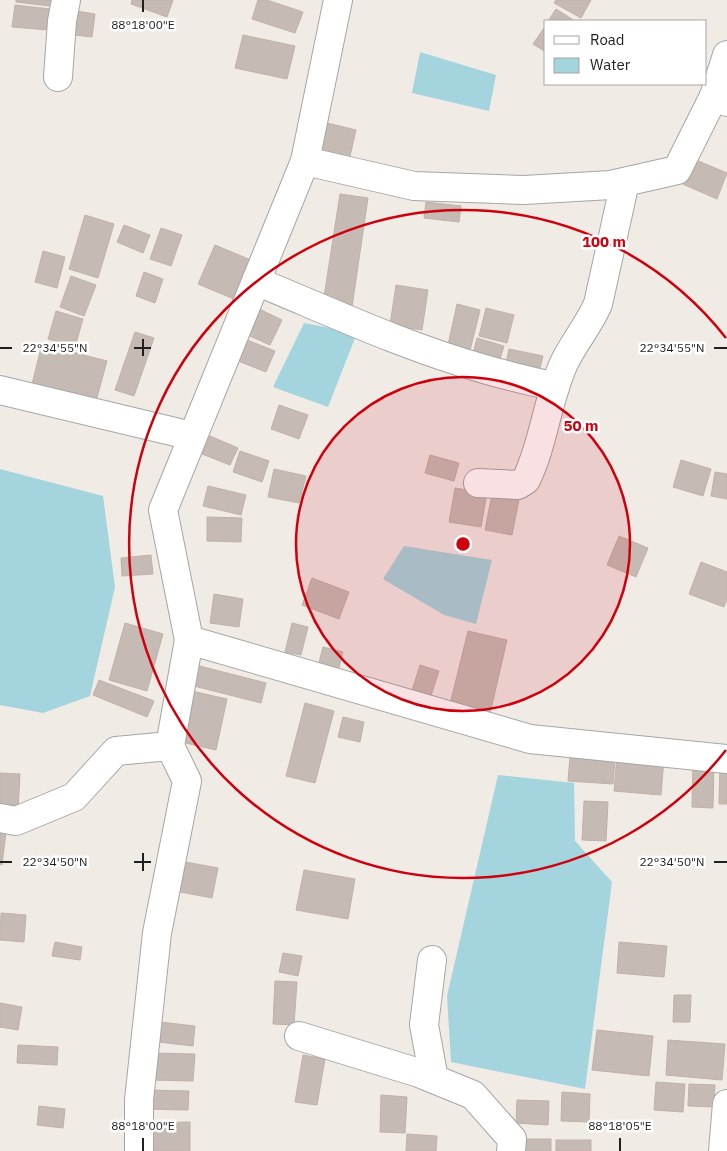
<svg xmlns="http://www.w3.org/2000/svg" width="727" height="1151" font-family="'IBM Plex Sans',sans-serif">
  <rect width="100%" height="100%" fill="#f0ebe5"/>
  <!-- water -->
  <g fill="#a4d5de">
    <path d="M420 52 496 75 489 111 412 93Z"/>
    <path d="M304 323 357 333 328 407 273 387Z"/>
    <path d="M0 469 103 496 115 587 90 696 43 713 0 705Z"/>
    <path d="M404 546 492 560 476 624 444 615 383 579Z"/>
    <path d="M498 775 574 783 575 841 612 882 585 1089 451 1062 447 996Z"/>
  </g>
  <!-- building -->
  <g fill="#c5bbb4" stroke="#c2b1a7">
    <path d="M16 0H58V7L16 2Z"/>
    <path d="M132 0H173L167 17 131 4Z"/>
    <path d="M258 0H267L303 12 295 33 252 19Z"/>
    <path d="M556 0H591L581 18 554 3Z"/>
    <path d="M15 5 50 9 48 30 12 27Z"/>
    <path d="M556 9 575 21H548Z"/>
    <path d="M70 10 95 14 92 37 67 34Z"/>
    <path d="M546 25V52L533 44Z"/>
    <path d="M243 35 295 46 287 79 235 68Z"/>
    <path d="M323 122 356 130 348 165 315 158Z"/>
    <path d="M689 157 727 173 717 199 678 182Z"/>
    <path d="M340 194 368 198 352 307 323 303Z"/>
    <path d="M426 202 461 206 459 222 424 218Z"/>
    <path d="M85 215 114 224 98 278 69 269Z"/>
    <path d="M124 225 150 235 143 253 117 242Z"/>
    <path d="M161 228 182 235 171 266 150 259Z"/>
    <path d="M215 245 258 263 241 302 198 284Z"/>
    <path d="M43 251 65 257 57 288 35 282Z"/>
    <path d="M144 272 163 279 155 303 136 296Z"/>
    <path d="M71 276 96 285 84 316 60 307Z"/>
    <path d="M396 285 428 290 422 330 390 325Z"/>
    <path d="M457 304 480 310 468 359 446 354Z"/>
    <path d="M255 307 282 320 270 345 243 333Z"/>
    <path d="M486 308 514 315 507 343 479 336Z"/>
    <path d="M56 311 83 319 75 347 48 339Z"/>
    <path d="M135 332 154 338 134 396 115 390Z"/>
    <path d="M242 338 275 351 266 372 233 359Z"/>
    <path d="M477 338 504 346 498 365 472 358Z"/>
    <path d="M42 344 107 361 96 401 32 384Z"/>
    <path d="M509 349 543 356 537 380 504 372Z"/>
    <path d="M279 405 308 415 299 439 271 429Z"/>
    <path d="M210 436 238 448 230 465 202 454Z"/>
    <path d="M240 451 269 461 262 482 233 472Z"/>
    <path d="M430 455 459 463 454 481 425 473Z"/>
    <path d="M681 460 711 469 703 496 673 487Z"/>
    <path d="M274 469 306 476 299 503 268 497Z"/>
    <path d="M715 472 727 474V499L711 496Z"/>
    <path d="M208 486 246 495 241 515 203 506Z"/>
    <path d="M455 488 487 493 481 527 449 522Z"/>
    <path d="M492 494 519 500 512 535 485 530Z"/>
    <path d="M207 517 242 518 241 542 207 541Z"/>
    <path d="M619 536 648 548 636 577 607 565Z"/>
    <path d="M151 555 153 574 122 576 121 558Z"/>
    <path d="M701 562 727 572V599L724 607 689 594Z"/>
    <path d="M312 578 349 592 339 619 302 605Z"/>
    <path d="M214 594 243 599 239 627 210 623Z"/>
    <path d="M125 623 163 634 147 691 109 680Z"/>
    <path d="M292 623 308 627 301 655 285 652Z"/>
    <path d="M468 631 507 640 489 718 449 708Z"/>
    <path d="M323 647 343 652 336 679 316 674Z"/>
    <path d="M196 665 266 683 261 703 190 685Z"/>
    <path d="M420 665 439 671 428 705 409 700Z"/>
    <path d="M99 680 154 701 147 717 93 695Z"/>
    <path d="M192 691 227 699 216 750 181 742Z"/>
    <path d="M305 703 334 711 315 783 286 776Z"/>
    <path d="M343 717 364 722 360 742 338 737Z"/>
    <path d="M571 744 616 748 613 784 568 781Z"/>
    <path d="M617 755 664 759 661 795 614 791Z"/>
    <path d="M693 760H714L713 808 692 807Z"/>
    <path d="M720 765 727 766V804H719Z"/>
    <path d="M0 773 20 774 18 810 0 808Z"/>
    <path d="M584 801 608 802 606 841 582 840Z"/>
    <path d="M0 831 6 832 2 865 0 864Z"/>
    <path d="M180 861 218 868 212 898 175 891Z"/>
    <path d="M304 870 355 879 348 919 296 910Z"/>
    <path d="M1 913 26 915 24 942 0 940Z"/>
    <path d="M55 942 82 947 80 960 52 956Z"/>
    <path d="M619 942 667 946 664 977 617 973Z"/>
    <path d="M283 953 302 956 298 976 279 972Z"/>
    <path d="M275 981 297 982 294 1025 273 1024Z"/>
    <path d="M674 995H691L690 1022H673Z"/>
    <path d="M0 1003 22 1007 18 1030 0 1027Z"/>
    <path d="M160 1022 195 1026 193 1046 158 1042Z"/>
    <path d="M597 1030 653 1036 649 1076 592 1070Z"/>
    <path d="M668 1040 725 1044 722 1080 666 1075Z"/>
    <path d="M18 1045 58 1047 57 1065 17 1063Z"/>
    <path d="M152 1053 195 1054 193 1081 151 1080Z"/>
    <path d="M303 1055 325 1059 317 1105 295 1102Z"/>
    <path d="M656 1082 685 1084 683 1112 654 1110Z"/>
    <path d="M689 1084 715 1085 714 1107 688 1106Z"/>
    <path d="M144 1090 189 1091 188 1110 143 1109Z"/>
    <path d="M562 1092 590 1094 589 1122 561 1121Z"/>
    <path d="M381 1095 407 1097 405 1133 380 1132Z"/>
    <path d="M517 1100 549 1101 548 1125 516 1123Z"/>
    <path d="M39 1106 65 1109 63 1128 37 1125Z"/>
    <path d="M190 1122V1151H147V1123Z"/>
    <path d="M407 1134 437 1136 436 1151H406Z"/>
    <rect x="515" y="1139" width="36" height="12"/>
    <rect x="556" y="1140" width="35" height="11"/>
  </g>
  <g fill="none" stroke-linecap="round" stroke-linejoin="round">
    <!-- minor casing -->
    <g stroke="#a6a6a6" stroke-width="30">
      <g id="minor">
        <path d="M338 0 305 161 414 186 524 190 611 185 677 170 714 96 727 102"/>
        <path d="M58 77 62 21 66 0"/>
        <path d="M714 96 727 55"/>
        <path d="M305 161 163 510 189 640 530 739 727 759"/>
        <path d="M256 281C331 312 406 347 484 369 508 376 531 381 555 387"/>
        <path d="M0 390 192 436"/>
        <path d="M478 483 518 485 526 480C544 443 547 400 564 363 574 342 589 325 598 304L625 182"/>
        <path d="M0 818 16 821 74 797 116 751 170 746"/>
        <path d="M432 960 424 1025 434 1079"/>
        <path d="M299 1036 419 1073 473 1095 512 1139 511 1151"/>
        <path d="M139 1151V1100L157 933 187 781 170 746 189 640"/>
        <path d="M723 1151 727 1104"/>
      </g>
    </g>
    <!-- minor -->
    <use href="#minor" stroke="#fff" stroke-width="28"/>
  </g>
  <!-- ticks -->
  <path fill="none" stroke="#1f1f1f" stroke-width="2" d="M143 0V12M143 339V356M0 348H12M134 348H151M714 348H727M143 853V871M0 862H12M134 862H151M714 862H727M143 1138V1151M620 1138V1151"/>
  <!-- distance rings -->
  <circle cx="463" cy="544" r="167" fill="#ce000d" fill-opacity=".12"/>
  <g fill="none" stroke="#ce000d" stroke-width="2.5">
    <circle cx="463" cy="544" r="167"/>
    <path d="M726 750A334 334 0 1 1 726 338"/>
  </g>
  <g font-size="12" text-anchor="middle" fill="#1f1f1f" stroke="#fff" stroke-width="5" stroke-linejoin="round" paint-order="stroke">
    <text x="143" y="29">88°18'00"E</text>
    <text x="55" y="352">22°34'55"N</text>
    <text x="672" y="352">22°34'55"N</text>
    <text x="55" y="866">22°34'50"N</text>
    <text x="672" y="866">22°34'50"N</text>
    <text x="143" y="1130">88°18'00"E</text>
    <text x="620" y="1130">88°18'05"E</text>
  </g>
  <circle cx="463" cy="544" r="8" fill="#ce000d" stroke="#fff" stroke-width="2.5"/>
  <g font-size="15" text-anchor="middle" font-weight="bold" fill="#ce000d" stroke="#fff" stroke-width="5" stroke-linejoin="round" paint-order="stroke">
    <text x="604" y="247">100 m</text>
    <text x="581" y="431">50 m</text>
  </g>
  <!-- legend -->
  <rect x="544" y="20" width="162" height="65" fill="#ffffff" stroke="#a5a5a5"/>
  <rect x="554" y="36" width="25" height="8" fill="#ffffff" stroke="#a5a5a5"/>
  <text x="590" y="45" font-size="15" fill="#1f1f1f">Road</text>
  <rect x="554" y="58" width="25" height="15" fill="#a4d5de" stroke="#a5a5a5"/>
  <text x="590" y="70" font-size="15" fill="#1f1f1f">Water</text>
</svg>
